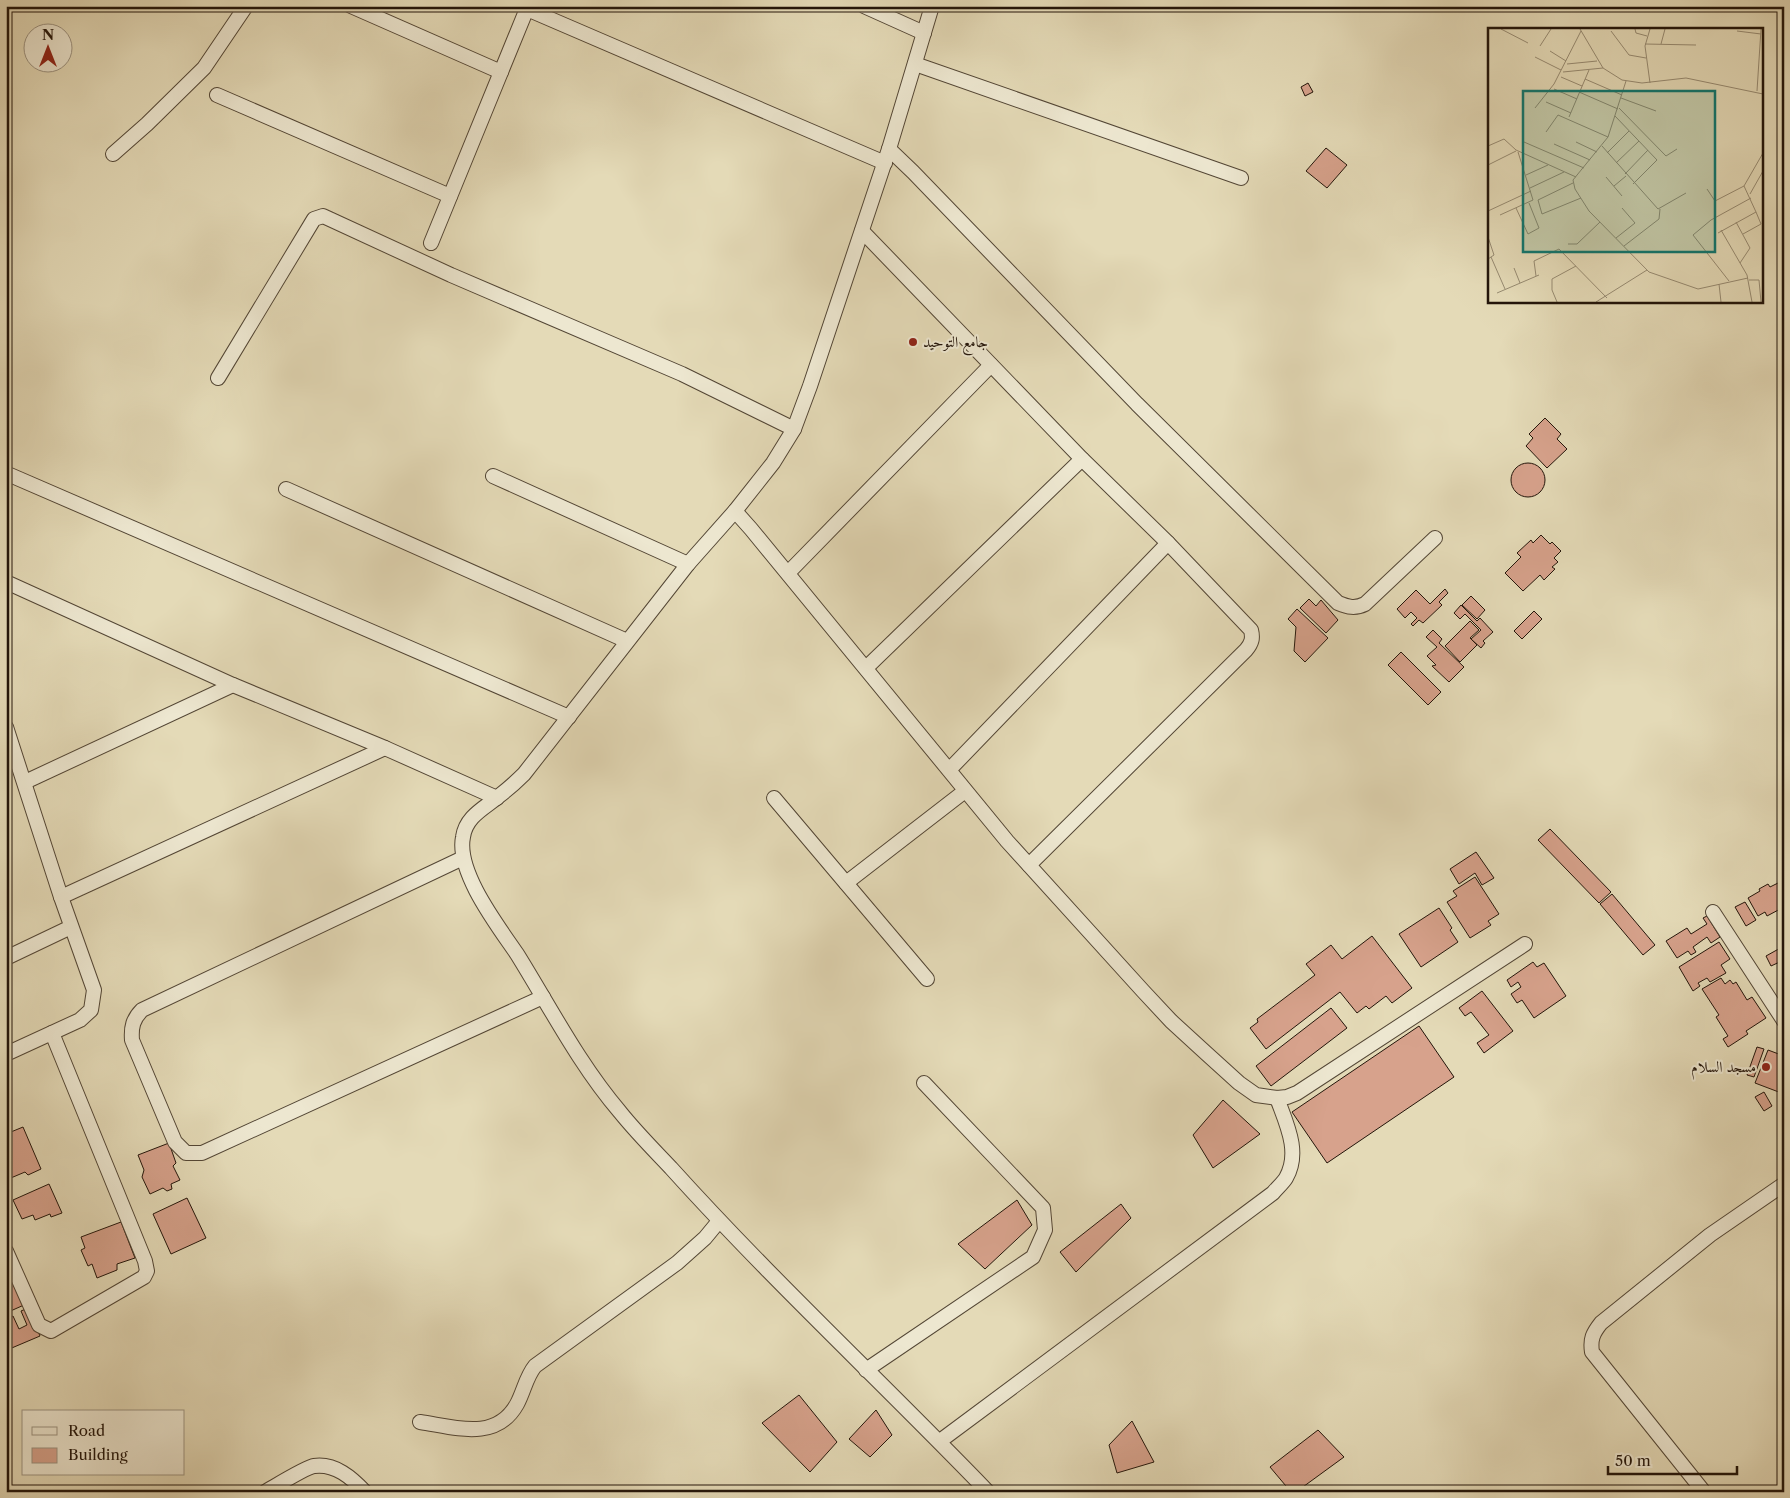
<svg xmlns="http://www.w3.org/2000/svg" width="1790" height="1498" font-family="'Libre Caslon Text',Amiri,serif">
  <rect width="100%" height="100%" fill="#e4dab7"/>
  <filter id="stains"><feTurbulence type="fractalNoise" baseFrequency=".004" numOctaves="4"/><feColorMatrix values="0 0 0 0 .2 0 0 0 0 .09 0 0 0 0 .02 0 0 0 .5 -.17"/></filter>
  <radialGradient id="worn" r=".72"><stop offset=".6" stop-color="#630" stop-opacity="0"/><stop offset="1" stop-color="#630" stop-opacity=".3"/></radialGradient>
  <!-- building -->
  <g fill="#d7a28c" stroke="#23150a">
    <path d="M1308 83 1313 92 1305 96 1301 87Z"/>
    <path d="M1326 148 1347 165 1327 188 1306 171Z"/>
    <path d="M1545 418 1561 434 1557 439 1567 449 1547 468 1526 446 1533 438 1529 434Z"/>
    <circle cx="1528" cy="480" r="17"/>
    <path d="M1541 535 1550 544 1552 542 1561 551 1554 558 1558 562 1552 567 1555 569 1544 580 1540 575 1523 591 1505 573 1521 557 1517 553 1531 540 1533 543Z"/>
    <path d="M1445 589 1448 593 1439 602 1442 605 1423 623 1419 620 1413 626 1411 624 1417 618 1411 612 1405 618 1397 609 1416 590 1430 604Z"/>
    <path d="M1471 596 1485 610 1477 619 1462 605Z"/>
    <path d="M1309 599 1316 606 1321 600 1338 620 1326 633 1300 608Z"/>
    <path d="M1461 605 1477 621 1480 618 1493 632 1483 641 1485 643 1481 648 1471 639 1481 630 1465 614 1460 619 1454 613Z"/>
    <path d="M1297 609 1328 638 1305 662 1294 651 1296 627 1288 619Z"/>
    <path d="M1534 611 1542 619 1522 639 1514 631Z"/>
    <path d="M1470 621 1479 630 1470 638 1477 645 1460 662 1445 646Z"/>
    <path d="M1433 630 1442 639 1439 643 1464 667 1449 682 1432 666 1436 665 1427 656 1437 647 1426 637Z"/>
    <path d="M1401 652 1441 692 1428 705 1388 665Z"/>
    <path d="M1550 829 1611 892 1599 903 1538 840Z"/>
    <path d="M1476 852 1494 878 1482 885 1475 873 1459 884 1450 869Z"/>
    <path d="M1475 877 1499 914 1488 921 1491 925 1470 938 1447 902 1457 896 1453 891Z"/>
    <path d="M1784 880V907L1767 916 1765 912 1758 916 1748 898 1760 891 1759 889 1768 884 1770 887Z"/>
    <path d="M1612 894 1655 945 1643 955 1600 904Z"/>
    <path d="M1745 902 1756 920 1746 926 1735 907Z"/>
    <path d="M1439 908 1452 928 1450 930 1458 942 1421 967 1399 934Z"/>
    <path d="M1707 916 1720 937 1711 943 1707 937 1693 947 1696 952 1691 955 1688 951 1677 958 1666 941 1687 928 1691 934 1707 924 1703 918Z"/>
    <path d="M1372 936 1412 988 1392 1003 1386 996 1369 1009 1366 1006 1357 1013 1340 992 1266 1049 1250 1028 1258 1022 1257 1019 1315 975 1306 964 1331 945 1342 959Z"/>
    <path d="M1719 942 1730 959 1721 965 1726 973 1710 982 1707 978 1698 983 1700 986 1693 991 1679 967Z"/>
    <path d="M1784 946V960L1771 966 1766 956Z"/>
    <path d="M1533 962 1537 967 1544 963 1566 996 1534 1018 1522 1000 1517 1003 1511 994 1521 987 1518 982 1511 987 1507 980Z"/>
    <path d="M1721 978 1725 984 1730 980 1733 984 1736 982 1747 1000 1752 997 1766 1018 1746 1031 1748 1034 1728 1047 1723 1039 1728 1036 1716 1017 1719 1015 1702 989Z"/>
    <path d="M1482 991 1513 1031 1484 1053 1477 1043 1489 1035 1471 1012 1465 1016 1459 1008Z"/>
    <path d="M1331 1008 1347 1028 1271 1086 1256 1066Z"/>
    <path d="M1419 1026 1454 1077 1327 1163 1292 1112Z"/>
    <path d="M1757 1047 1764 1049 1754 1077 1747 1075Z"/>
    <path d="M1768 1050 1784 1056V1094L1755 1083Z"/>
    <path d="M1764 1092 1772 1106 1764 1111 1755 1097Z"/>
    <path d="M1223 1100 1260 1134 1213 1168 1193 1135Z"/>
    <path d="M23 1127 41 1169 28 1175 25 1172 6 1180V1134Z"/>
    <path d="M169 1143 176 1163 173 1166 180 1180 171 1184 172 1189 167 1191 163 1188 150 1194 142 1177 144 1170 138 1155Z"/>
    <path d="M49 1184 62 1213 51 1217 50 1214 35 1220 33 1215 22 1219 13 1200Z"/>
    <path d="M187 1198 206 1238 171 1254 153 1214Z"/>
    <path d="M1017 1200 1032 1225 985 1269 958 1244Z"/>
    <path d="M1121 1204 1131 1218 1076 1272 1060 1252Z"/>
    <path d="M121 1222 135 1258 117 1264V1270L97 1278 92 1264 88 1266 81 1250 85 1248 81 1237Z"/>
    <path d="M8 1273 24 1305 6 1313V1274Z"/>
    <path d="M28 1308 40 1336 7 1350 6 1319 13 1316 19 1329 27 1325 21 1311Z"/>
    <path d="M799 1395 837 1442 810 1472 762 1423Z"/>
    <path d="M876 1410 892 1435 870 1457 849 1439Z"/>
    <path d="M1132 1421 1154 1462 1117 1473 1109 1445Z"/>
    <path d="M1318 1430 1344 1457 1296 1492H1291L1270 1467Z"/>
  </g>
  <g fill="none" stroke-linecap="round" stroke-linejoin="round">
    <!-- minor casing -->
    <g stroke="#534635" stroke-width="16">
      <g id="minor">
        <path d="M351 6 501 72"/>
        <path d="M864 6 924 33"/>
        <path d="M932 6 889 149 810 386 794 429 773 463 735 511 688 564 524 774C516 782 508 789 499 796 485 808 466 816 463 837 456 872 498 926 517 954 550 1007 579 1064 620 1112 636 1132 654 1150 671 1168 772 1280 883 1383 988 1492"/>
        <path d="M527 9 885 163"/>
        <path d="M915 64 1241 178"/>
        <path d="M217 95 450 196"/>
        <path d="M889 149 913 172 1137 404 1338 603C1348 607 1355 609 1365 604L1435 538"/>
        <path d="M113 154 147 124 204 68 246 6"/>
        <path d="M862 231 1082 459 1168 543 1251 630C1253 638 1252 643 1246 650L1029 865"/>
        <path d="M431 243 528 6"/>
        <path d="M218 378 314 219 323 216 451 275 682 374 794 429"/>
        <path d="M10 475 569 717"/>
        <path d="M493 476 688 564"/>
        <path d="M286 489 627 641"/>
        <path d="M735 511 751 529 1007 841 1143 991 1171 1021 1207 1054 1239 1083 1256 1095 1277 1098 1287 1097 1297 1093 1525 944"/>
        <path d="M788 573 991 365"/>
        <path d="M6 582 233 685 385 748 497 798"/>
        <path d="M866 668 1082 459"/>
        <path d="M6 727 61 897 94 990 91 1010 80 1020 6 1054"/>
        <path d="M950 769 1168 543"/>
        <path d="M25 782 233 685"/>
        <path d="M774 798 927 979"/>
        <path d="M463 858 142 1010C133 1019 131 1027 132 1040L175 1142 186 1153H202L543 997"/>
        <path d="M846 883 965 791"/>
        <path d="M61 897 385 748"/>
        <path d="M1713 912 1784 1021"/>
        <path d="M6 958 71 927"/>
        <path d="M6 1251 39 1325 51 1331 144 1277 147 1271 145 1261 52 1033"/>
        <path d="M866 1370 1033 1257 1045 1230 1043 1208 924 1083"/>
        <path d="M420 1422C454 1427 496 1442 517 1404 524 1391 526 1377 535 1366L677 1263 705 1238 719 1221"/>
        <path d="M940 1441 1273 1193C1277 1188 1283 1183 1286 1178 1301 1152 1286 1123 1277 1098"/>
        <path d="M265 1492C274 1487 306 1467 314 1466 335 1463 352 1478 365 1492"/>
        <path d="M1704 1492 1592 1352C1590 1339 1593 1333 1601 1323L1710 1235 1784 1184"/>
      </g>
    </g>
    <!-- minor -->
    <use href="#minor" stroke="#ede7d0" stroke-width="14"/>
  </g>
  <!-- markers -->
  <g fill="#8f2418" stroke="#ede7d0" stroke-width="2">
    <circle cx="913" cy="342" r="5"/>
    <circle cx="1766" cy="1067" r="5"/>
  </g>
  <g text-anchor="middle" stroke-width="4" stroke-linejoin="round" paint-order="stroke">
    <!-- poi labels -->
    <g font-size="15" fill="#23150a" stroke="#ede7d0" text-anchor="start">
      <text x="923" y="347">جامع التوحيد</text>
      <text x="1756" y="1072" text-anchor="end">مسجد السلام</text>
    </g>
  </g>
  <!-- overview -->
  <g transform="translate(1488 28)">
    <rect width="275" height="275" fill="#e4dab7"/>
    <path fill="none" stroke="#978b72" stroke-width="1" d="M13 1 40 15M92 1 115 40 134 52 154 55 198 50 275 66M147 1 148 5 159 8M162 1 157 18 162 55M123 3 141 27 158 30M249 3 273 6M157 16 208 17M173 16 177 1M52 18 63 1M62 23 78 33M47 29 73 42M79 36 109 33M75 44 115 40M73 49 94 58M97 51 134 67M138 53 120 109 85 152 87 161 101 183 161 244 210 261 260 250M66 61 89 71M269 63 273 1M91 64 130 81M133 70 168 83M58 74 83 85M47 80 66 56 93 3M131 80 178 128 189 121M127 88 169 132 145 156M81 89 101 42M58 104 70 87 120 109M36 114 96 140M88 114 109 124M66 116 102 132M0 118 16 111 28 122 88 149M114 118 170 181 198 165M119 125 141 103M128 135 151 113M0 137 28 123M137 146 160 122M38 147 60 137M118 149 134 168M85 155 50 172 54 186 93 170M126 158 138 148M42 160 76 144M219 161 227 173 256 158M262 166 275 143M28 180 40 206 51 200 41 175M0 183 43 163M12 187 45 172 30 124M248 194 262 220 252 235M233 202 259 247 264 274M230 205 268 184 256 158 275 125M255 206 273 196 268 184M0 209 6 227 0 231M128 210 147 195 134 180M80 216H89L112 194M136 218 171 191 172 181M3 229 17 261M26 240 32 255M48 248 46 233 71 221 119 270M261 252H271L273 274M241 253 205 207 223 192 263 170M231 256 233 274M9 265 51 247M69 274 64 262V251L88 238M108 274 159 242"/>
    <path fill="#0f766e" fill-opacity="0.15" stroke="#0f766e" stroke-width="2.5" d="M35 63H227V224H35Z"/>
    <rect width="275" height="275" fill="none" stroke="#23150a" stroke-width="2.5"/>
  </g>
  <!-- margin -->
  <rect width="1790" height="1498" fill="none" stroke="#e4dab7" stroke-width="25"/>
  <rect x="8" y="8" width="1775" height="1483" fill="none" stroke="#23150a" stroke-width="2.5"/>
  <rect x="12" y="12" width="1765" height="1473" fill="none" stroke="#23150a"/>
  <!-- legend -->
  <rect x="22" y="1410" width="162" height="65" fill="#ede7d0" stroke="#9c9381"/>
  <rect x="32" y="1427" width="25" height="8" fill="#ede7d0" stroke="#9c9381"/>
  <text x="68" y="1436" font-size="15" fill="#23150a">Road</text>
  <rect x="32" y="1448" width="25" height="15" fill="#d7a28c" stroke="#9c9381"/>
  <text x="68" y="1460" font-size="15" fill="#23150a">Building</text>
  <!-- north arrow -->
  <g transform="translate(48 48)"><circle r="24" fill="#ede7d0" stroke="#9c9381"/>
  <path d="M0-4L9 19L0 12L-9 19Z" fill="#8f2418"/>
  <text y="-8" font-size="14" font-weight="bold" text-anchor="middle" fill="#23150a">N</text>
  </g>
  <!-- scale -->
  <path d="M1608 1466v8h129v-8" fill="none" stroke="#23150a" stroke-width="2.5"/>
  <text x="1615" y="1466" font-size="15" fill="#23150a" stroke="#ede7d0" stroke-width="4" paint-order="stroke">50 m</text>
  <rect width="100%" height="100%" filter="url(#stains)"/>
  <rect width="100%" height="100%" fill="url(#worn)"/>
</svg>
